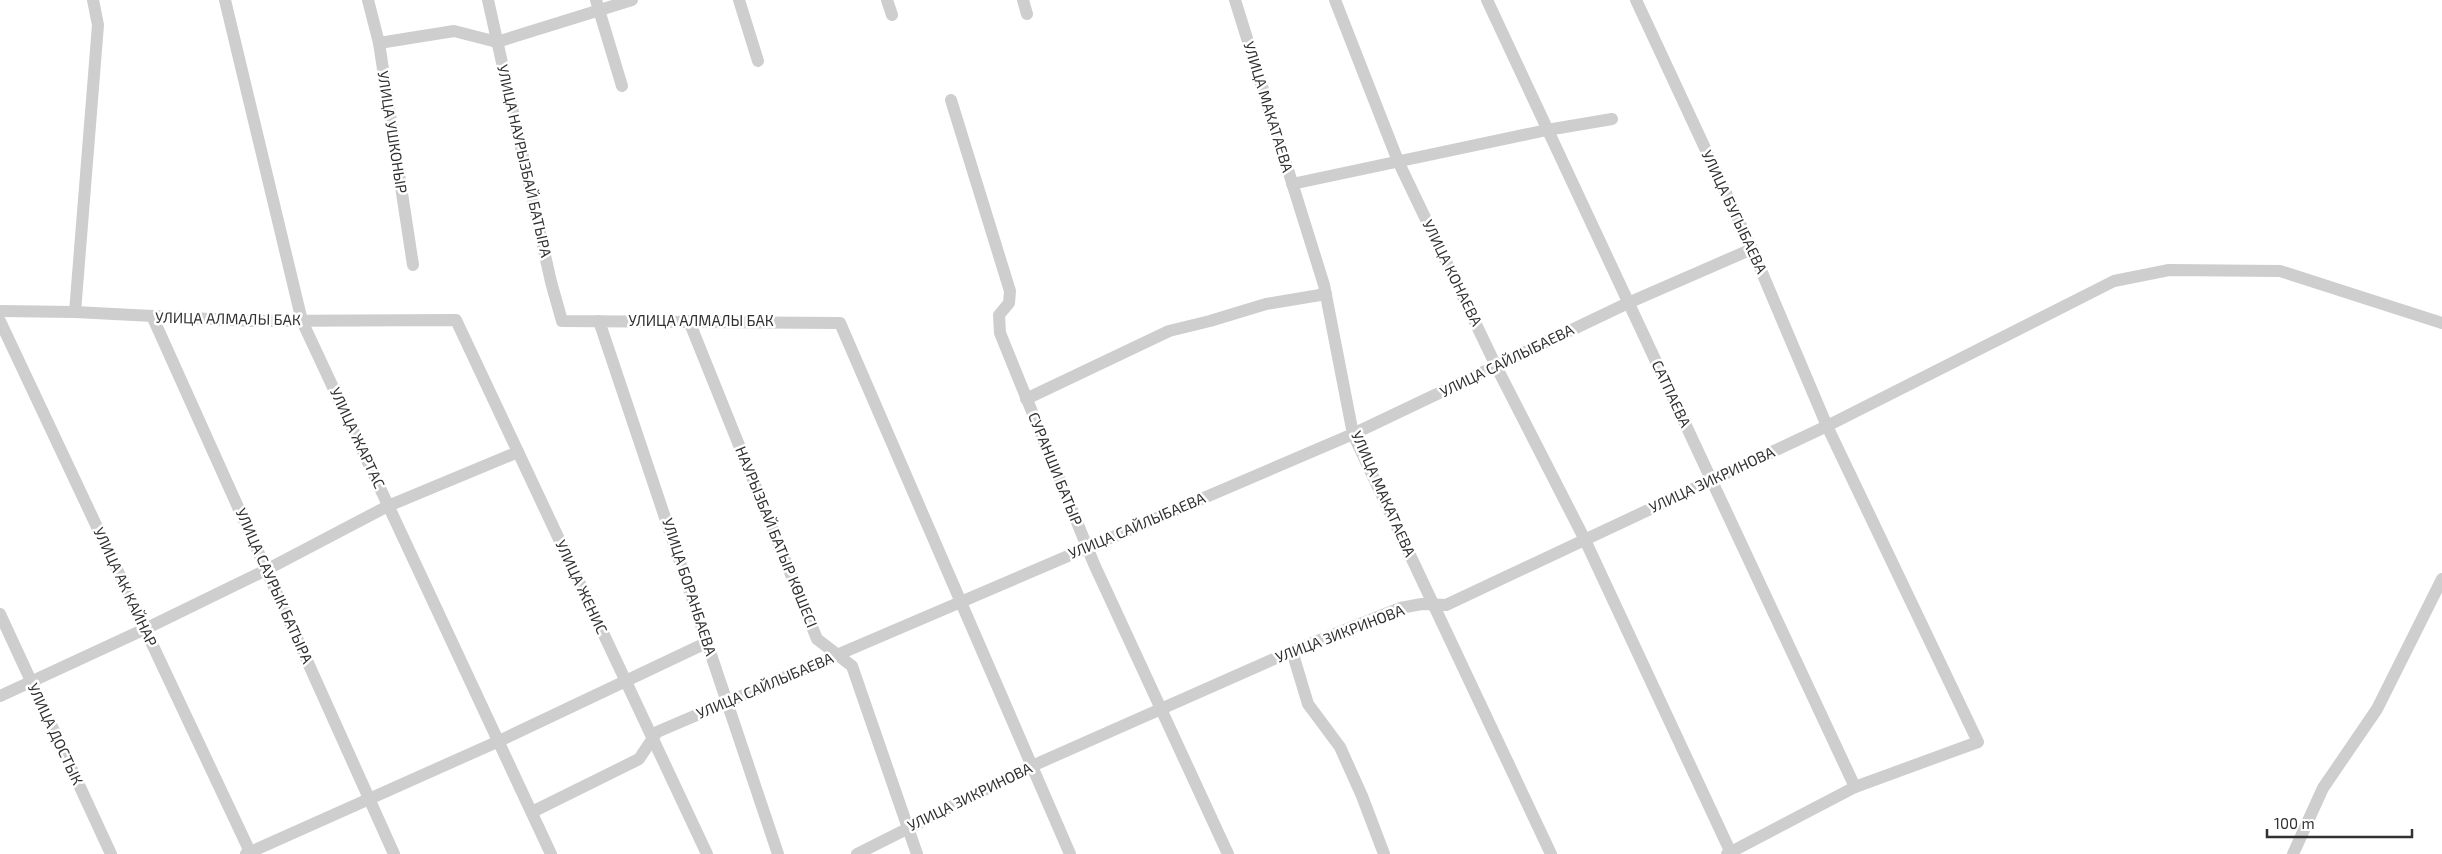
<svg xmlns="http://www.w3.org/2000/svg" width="2442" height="854" font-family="'Exo 2',sans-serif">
  <rect width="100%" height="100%" fill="#fff"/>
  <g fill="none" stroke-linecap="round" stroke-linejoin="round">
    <!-- minor -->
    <g stroke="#cecece" stroke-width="12">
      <path d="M225 0 302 321 551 854"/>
      <path d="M368 0 379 43 413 265"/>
      <path d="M488 0 551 282 562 321 840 323 1070 854"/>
      <path d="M596 0 622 86"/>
      <path d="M739 0 758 61"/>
      <path d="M887 0 892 15"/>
      <path d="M1023 0 1027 14"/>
      <path d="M1235 0 1324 285 1353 434 1551 854"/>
      <path d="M1335 0 1398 161 1496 366 1585 540 1731 853"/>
      <path d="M1487 0 1855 787"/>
      <path d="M1636 0 1752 249 1827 426 1978 742 1855 787 1727 854"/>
      <path d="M379 43 454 31 497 42 632 0"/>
      <path d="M951 100 1010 291 1009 303 999 315 1000 333 1094 564 1228 854"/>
      <path d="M1292 184 1547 130 1612 119"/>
      <path d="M0 311 75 312 250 321 456 320 707 854"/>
      <path d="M75 312 98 25 93 0"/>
      <path d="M153 318 394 854"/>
      <path d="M0 321 251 854"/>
      <path d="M599 321 778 854"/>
      <path d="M689 321 817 639 852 666 917 854"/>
      <path d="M1026 399 1169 331 1210 321 1266 304 1326 294"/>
      <path d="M0 614 111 854"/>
      <path d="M1292 651 1308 704 1340 747 1362 796 1384 854"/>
      <path d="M0 696 145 629 266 570 388 506 518 452"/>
      <path d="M532 812 639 759 657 732 1353 434 1628 303 1752 249"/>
      <path d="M246 854 499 741 708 642"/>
      <path d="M857 854 1032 766 1292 651 1400 608 1422 604 1446 605 1827 426 2114 281 2169 270 2280 271 2442 323"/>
      <path d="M2293 854 2323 788 2377 709 2442 579"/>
    </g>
  </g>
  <g text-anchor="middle" stroke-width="5" stroke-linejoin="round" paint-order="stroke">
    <!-- street labels -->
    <g font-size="15" fill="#313131" stroke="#fff">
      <text transform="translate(1268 107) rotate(73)" y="5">УЛИЦА МАКАТАЕВА</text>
      <text transform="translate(392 132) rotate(81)" y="5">УЛИЦА УШКОНЫР</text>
      <text transform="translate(524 161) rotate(77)" y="5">УЛИЦА НАУРЫЗБАЙ БАТЫРА</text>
      <text transform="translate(1734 212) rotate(65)" y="5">УЛИЦА БУГЫБАЕВА</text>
      <text transform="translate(1452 273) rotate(64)" y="5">УЛИЦА КОНАЕВА</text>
      <text transform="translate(228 319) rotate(1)" y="5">УЛИЦА АЛМАЛЫ БАК</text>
      <text x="701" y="326">УЛИЦА АЛМАЛЫ БАК</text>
      <text transform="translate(1507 361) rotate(-26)" y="5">УЛИЦА САЙЛЫБАЕВА</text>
      <text transform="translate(1671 394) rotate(65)" y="5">САТПАЕВА</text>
      <text transform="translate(357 438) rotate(65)" y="5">УЛИЦА ЖАРТАС</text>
      <text transform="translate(1055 469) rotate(68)" y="5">СУРАНШИ БАТЫР</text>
      <text transform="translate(1712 480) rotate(-25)" y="5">УЛИЦА ЗИКРИНОВА</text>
      <text transform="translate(1383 494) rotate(66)" y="5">УЛИЦА МАКАТАЕВА</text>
      <text transform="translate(1137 526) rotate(-23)" y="5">УЛИЦА САЙЛЫБАЕВА</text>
      <text transform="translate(776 537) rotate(68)" y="5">НАУРЫЗБАЙ БАТЫР КӨШЕСІ</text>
      <text transform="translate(274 586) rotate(66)" y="5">УЛИЦА САУРЫК БАТЫРА</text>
      <text transform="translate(125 587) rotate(65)" y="5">УЛИЦА АК КАЙНАР</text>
      <text transform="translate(581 587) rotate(65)" y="5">УЛИЦА ЖЕНИС</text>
      <text transform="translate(689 587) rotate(72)" y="5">УЛИЦА БОРАНБАЕВА</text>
      <text transform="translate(1340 634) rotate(-21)" y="5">УЛИЦА ЗИКРИНОВА</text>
      <text transform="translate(765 686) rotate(-23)" y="5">УЛИЦА САЙЛЫБАЕВА</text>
      <text transform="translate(55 734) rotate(65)" y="5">УЛИЦА ДОСТЫК</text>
      <text transform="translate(970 797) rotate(-26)" y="5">УЛИЦА ЗИКРИНОВА</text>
    </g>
  </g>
  <!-- scale -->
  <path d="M2267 829v8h145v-8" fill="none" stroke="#313131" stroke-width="2.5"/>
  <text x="2274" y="829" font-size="15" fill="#313131" stroke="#ffffff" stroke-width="4" paint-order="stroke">100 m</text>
</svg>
